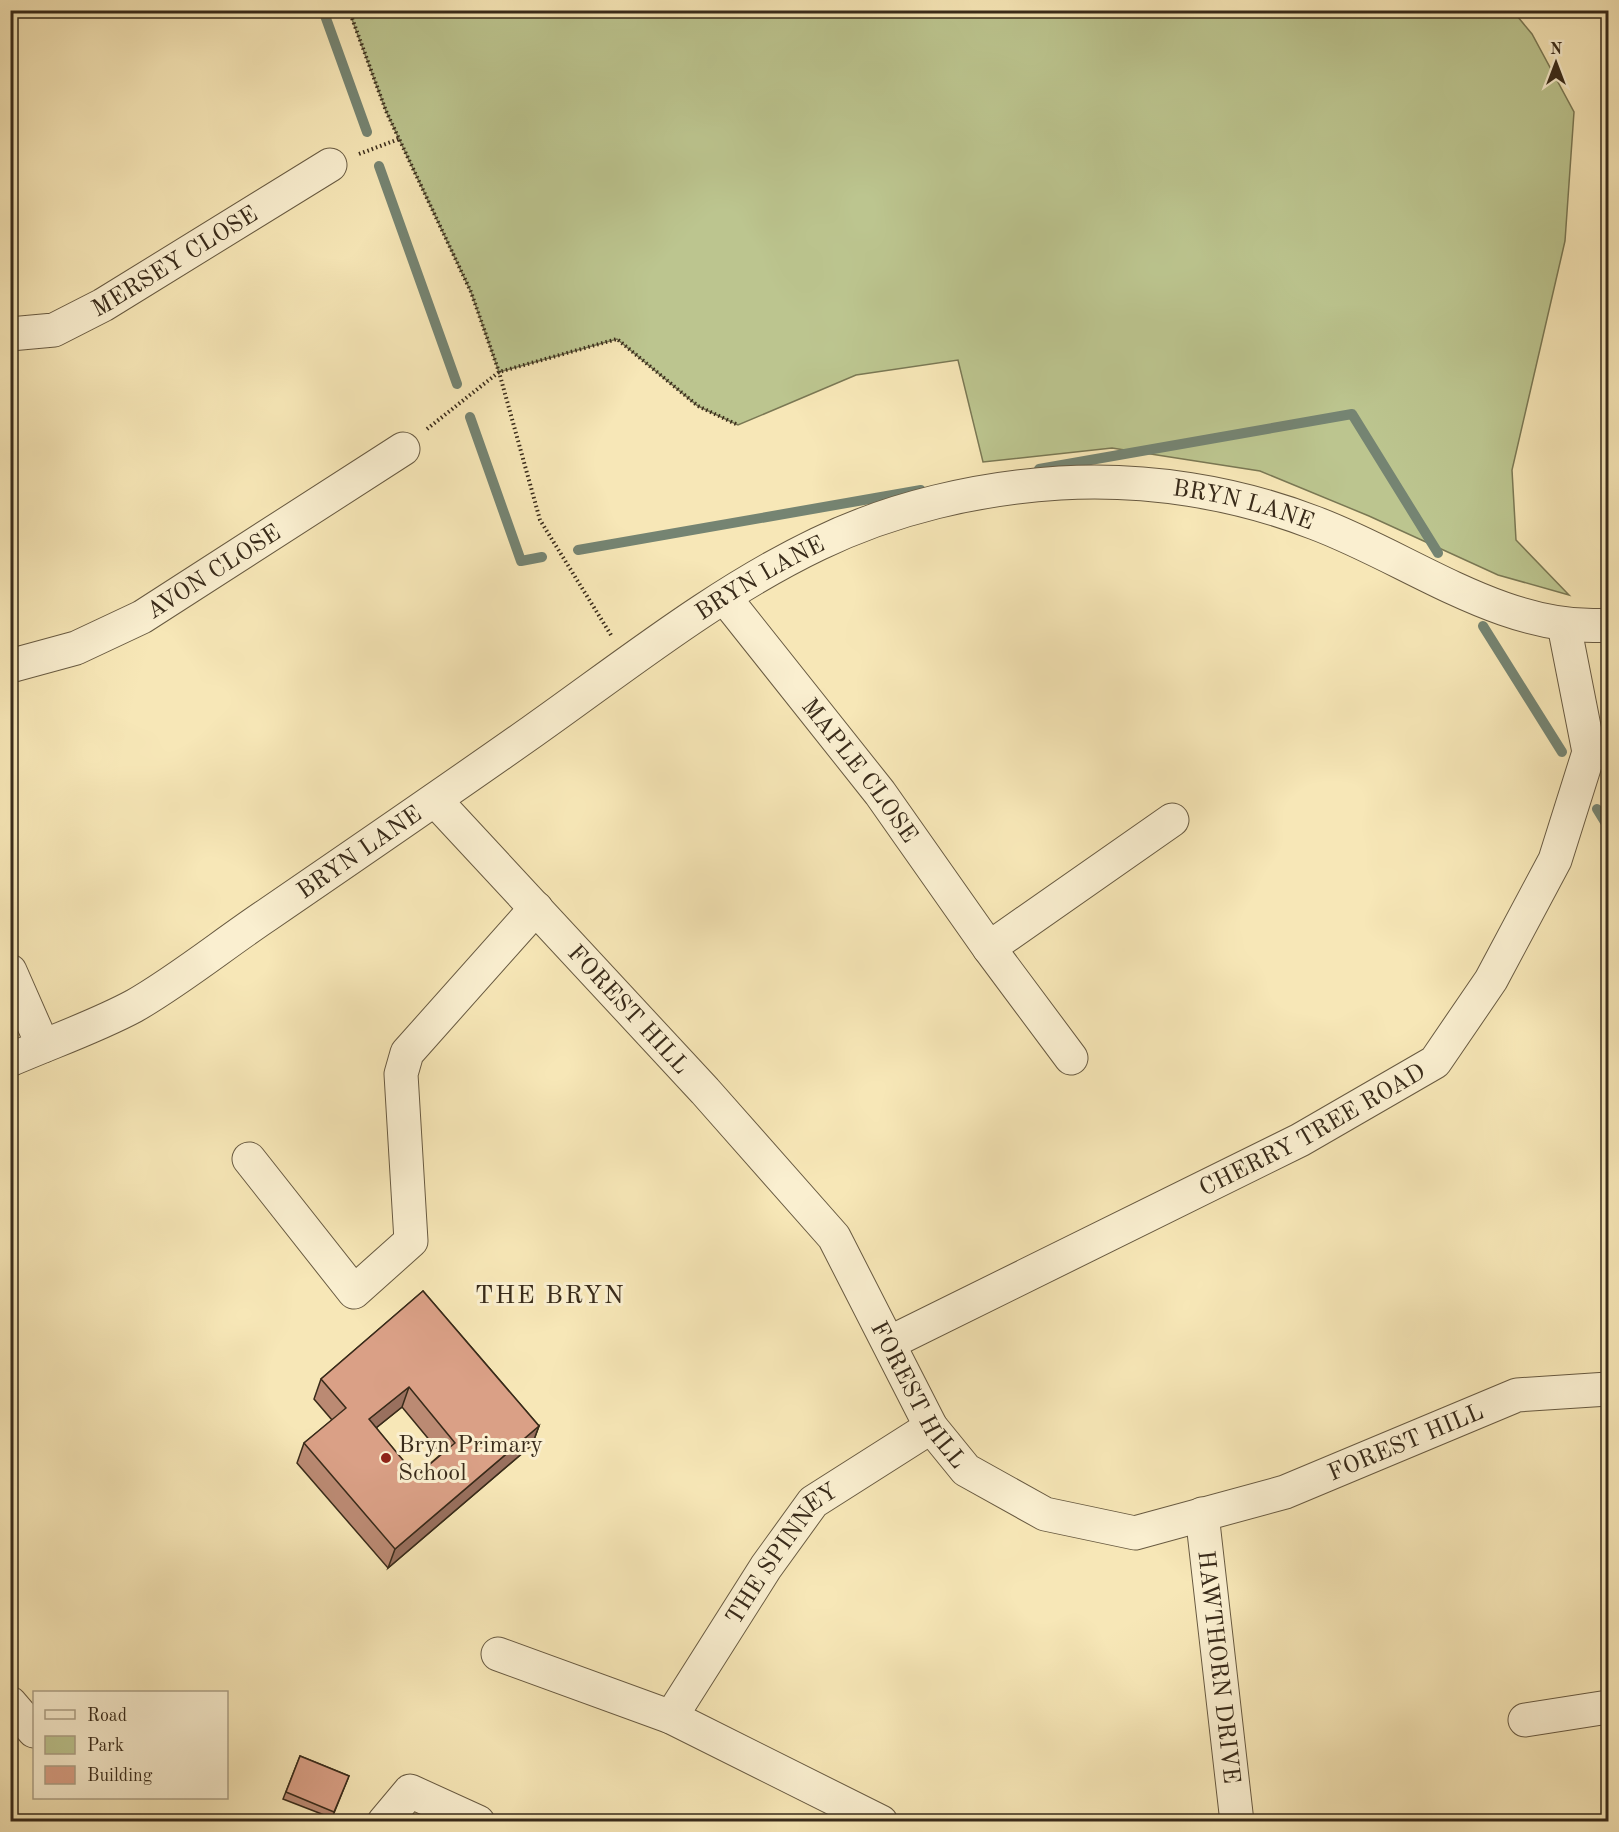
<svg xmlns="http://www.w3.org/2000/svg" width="1619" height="1832" viewBox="0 0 1619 1832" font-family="'Old Standard TT',serif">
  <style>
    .green { fill: #bcc58f; stroke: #7a7854; stroke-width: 1.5 }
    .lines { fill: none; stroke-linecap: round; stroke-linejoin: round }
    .stream { stroke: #758472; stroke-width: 10 }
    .minor-casing { stroke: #685a41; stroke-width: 35 }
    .path { stroke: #392b1a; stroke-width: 4; stroke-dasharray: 1.5 3; stroke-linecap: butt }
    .minor { stroke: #faefd0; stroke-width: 33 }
    .wall { fill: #bb8a73; stroke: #392b1a; stroke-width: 1.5; fill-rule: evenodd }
    .shaded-wall { fill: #99705e; stroke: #392b1a; stroke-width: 1.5 }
    .building { fill: #daa086; stroke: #392b1a; stroke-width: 1.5; fill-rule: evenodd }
    .poi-dot { fill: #8f2418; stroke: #faefd0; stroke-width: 2 }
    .labels { text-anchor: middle; stroke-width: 6; stroke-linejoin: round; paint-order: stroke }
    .street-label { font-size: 24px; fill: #392b1a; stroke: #faefd0 }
    .poi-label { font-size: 24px; fill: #392b1a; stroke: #faefd0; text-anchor: start }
    .neighbourhood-label { font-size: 26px; letter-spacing: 1.5px; fill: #392b1a; stroke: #faefd0 }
  </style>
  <rect width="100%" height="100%" fill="#f7e7b7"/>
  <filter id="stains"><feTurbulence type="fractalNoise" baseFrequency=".00333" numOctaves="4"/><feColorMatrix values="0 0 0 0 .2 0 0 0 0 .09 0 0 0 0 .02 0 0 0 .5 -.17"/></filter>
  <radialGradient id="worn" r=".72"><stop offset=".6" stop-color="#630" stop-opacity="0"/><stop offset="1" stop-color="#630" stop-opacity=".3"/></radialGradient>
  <path class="green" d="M 349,11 L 1513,11 L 1532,34 L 1574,112 L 1565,241 L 1512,470 L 1516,540 L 1569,595 L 1498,575 L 1369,516 L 1260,471 L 1112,448 L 983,462 L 958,360 L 856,375 L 738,425 L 698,406 L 617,339 L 499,372 L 471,292 L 386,111 Z"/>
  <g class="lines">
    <path class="stream" d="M 323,10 L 367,132
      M 379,166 L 457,384
      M 470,417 L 521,561 L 542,557
      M 1039,469 L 1352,414 L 1438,553
      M 578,550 L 921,490
      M 1483,626 L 1562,752
      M 1597,809 L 1608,827"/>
    <defs>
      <g id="minor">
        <path id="s1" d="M 10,334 L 54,330 L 103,305 L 330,165"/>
        <path id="s2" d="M 725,598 L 880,793 L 989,948 L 1071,1058"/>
        <path id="s3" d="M 10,666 L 76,648 L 142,617 L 403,449"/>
        <path id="s4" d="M 435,800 L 705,1091 L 834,1237 L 931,1427 L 966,1470 L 1045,1514 L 1135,1533 L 1285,1492 L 1517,1395 L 1608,1389"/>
        <path d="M 989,948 L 1172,820"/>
        <path d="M 10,971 L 43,1046"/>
        <path id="s5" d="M 10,1060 C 51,1042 95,1027 134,1006 C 178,981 225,943 267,915 C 356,854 445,793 533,731 C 625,666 716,593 818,544 C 892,508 978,488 1060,483 C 1146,478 1235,492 1315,523 C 1409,558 1505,633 1608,625"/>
        <path d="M 249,1159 L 354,1292 L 411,1241 L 401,1074 L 407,1053 L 536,908"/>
        <path id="s6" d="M 889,1343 L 1300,1140 L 1435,1062 L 1491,980 L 1555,860 L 1589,752 L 1564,625"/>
        <path id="s7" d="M 1202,1514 L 1237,1822"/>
        <path d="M 498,1654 L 671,1717 L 881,1822"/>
        <path d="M 10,1703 L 34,1731"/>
        <path id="s8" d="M 671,1717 L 766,1567 L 813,1502 L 931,1427"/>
        <path d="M 1525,1720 L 1608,1707"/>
        <path d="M 384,1822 L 410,1791 L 478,1822"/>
      </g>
    </defs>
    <use href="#minor" class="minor-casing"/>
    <path class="path" d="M 349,10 L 386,111 L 471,292 L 499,372 L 540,520 L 611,635
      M 359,154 L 399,139
      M 427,429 L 499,372 L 617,339 L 698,406 L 738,425"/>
    <use href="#minor" class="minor"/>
  </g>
  <path class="wall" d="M 423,1291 L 539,1426 L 532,1445 L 388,1568 L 297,1463 L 304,1443 L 332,1420 L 314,1399 L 321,1379 ZM 402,1407 L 441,1454 L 416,1476 L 376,1428 Z
    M 300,1756 L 349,1776 L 332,1818 L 283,1799 Z"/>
  <path class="shaded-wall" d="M 409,1387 L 402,1407 L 362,1439 L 369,1419 Z
    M 539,1426 L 532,1445 L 388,1568 L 395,1549 Z"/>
  <path class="building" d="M 423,1291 L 539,1426 L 395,1549 L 304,1443 L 346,1408 L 321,1379 ZM 409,1387 L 455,1443 L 416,1476 L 369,1419 Z
    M 300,1756 L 349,1776 L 334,1812 L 286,1792 Z"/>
  <circle class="poi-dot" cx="386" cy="1458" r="6"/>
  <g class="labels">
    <g class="street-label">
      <text dy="8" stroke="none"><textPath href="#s1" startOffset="183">MERSEY CLOSE</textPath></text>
      <text dy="8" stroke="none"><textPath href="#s5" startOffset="1398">BRYN LANE</textPath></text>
      <text dy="8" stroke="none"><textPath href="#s3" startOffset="226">AVON CLOSE</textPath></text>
      <text dy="8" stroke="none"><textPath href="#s5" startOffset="894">BRYN LANE</textPath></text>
      <text dy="8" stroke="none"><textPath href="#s2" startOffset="219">MAPLE CLOSE</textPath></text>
      <text dy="8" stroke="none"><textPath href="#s5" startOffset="408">BRYN LANE</textPath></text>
      <text dy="8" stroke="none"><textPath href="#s4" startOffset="285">FOREST HILL</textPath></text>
      <text dy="8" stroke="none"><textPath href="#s6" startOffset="474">CHERRY TREE ROAD</textPath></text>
      <text dy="8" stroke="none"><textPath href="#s4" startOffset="771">FOREST HILL</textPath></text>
      <text dy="8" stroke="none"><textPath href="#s4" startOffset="1329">FOREST HILL</textPath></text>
      <text dy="8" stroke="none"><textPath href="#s8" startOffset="198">THE SPINNEY</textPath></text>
      <text dy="8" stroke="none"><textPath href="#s7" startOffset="154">HAWTHORN DRIVE</textPath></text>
    </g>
    <g class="poi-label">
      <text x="398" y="1452">Bryn Primary<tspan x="398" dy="28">School</tspan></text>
    </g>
    <g class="neighbourhood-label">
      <text x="550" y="1303">THE BRYN</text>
    </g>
  </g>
  <rect width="1619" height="1832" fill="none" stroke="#f7e7b7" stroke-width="36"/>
  <rect x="12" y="12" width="1595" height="1808" fill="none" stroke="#392b1a" stroke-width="3"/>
  <rect x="18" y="18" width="1583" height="1796" fill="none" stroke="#392b1a" stroke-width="1.5"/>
  <rect x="33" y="1691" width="195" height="108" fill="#faefd0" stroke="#ada187" stroke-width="1.5"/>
  <rect x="45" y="1710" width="30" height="9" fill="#faefd0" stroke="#ada187" stroke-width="1.5"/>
  <text x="87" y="1721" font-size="18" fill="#392b1a">Road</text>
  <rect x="45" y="1736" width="30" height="18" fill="#bcc58f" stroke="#ada187" stroke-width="1.5"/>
  <text x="87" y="1751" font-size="18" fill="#392b1a">Park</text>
  <rect x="45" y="1766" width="30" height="18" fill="#daa086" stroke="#ada187" stroke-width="1.5"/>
  <text x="87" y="1781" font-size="18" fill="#392b1a">Building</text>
  <g transform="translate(1556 63)" stroke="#faefd0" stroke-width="4.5" paint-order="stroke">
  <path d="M0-4.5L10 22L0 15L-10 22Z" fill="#392b1a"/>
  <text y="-9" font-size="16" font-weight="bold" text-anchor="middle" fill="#392b1a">N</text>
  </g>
  <rect width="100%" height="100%" filter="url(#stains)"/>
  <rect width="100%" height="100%" fill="url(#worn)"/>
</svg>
